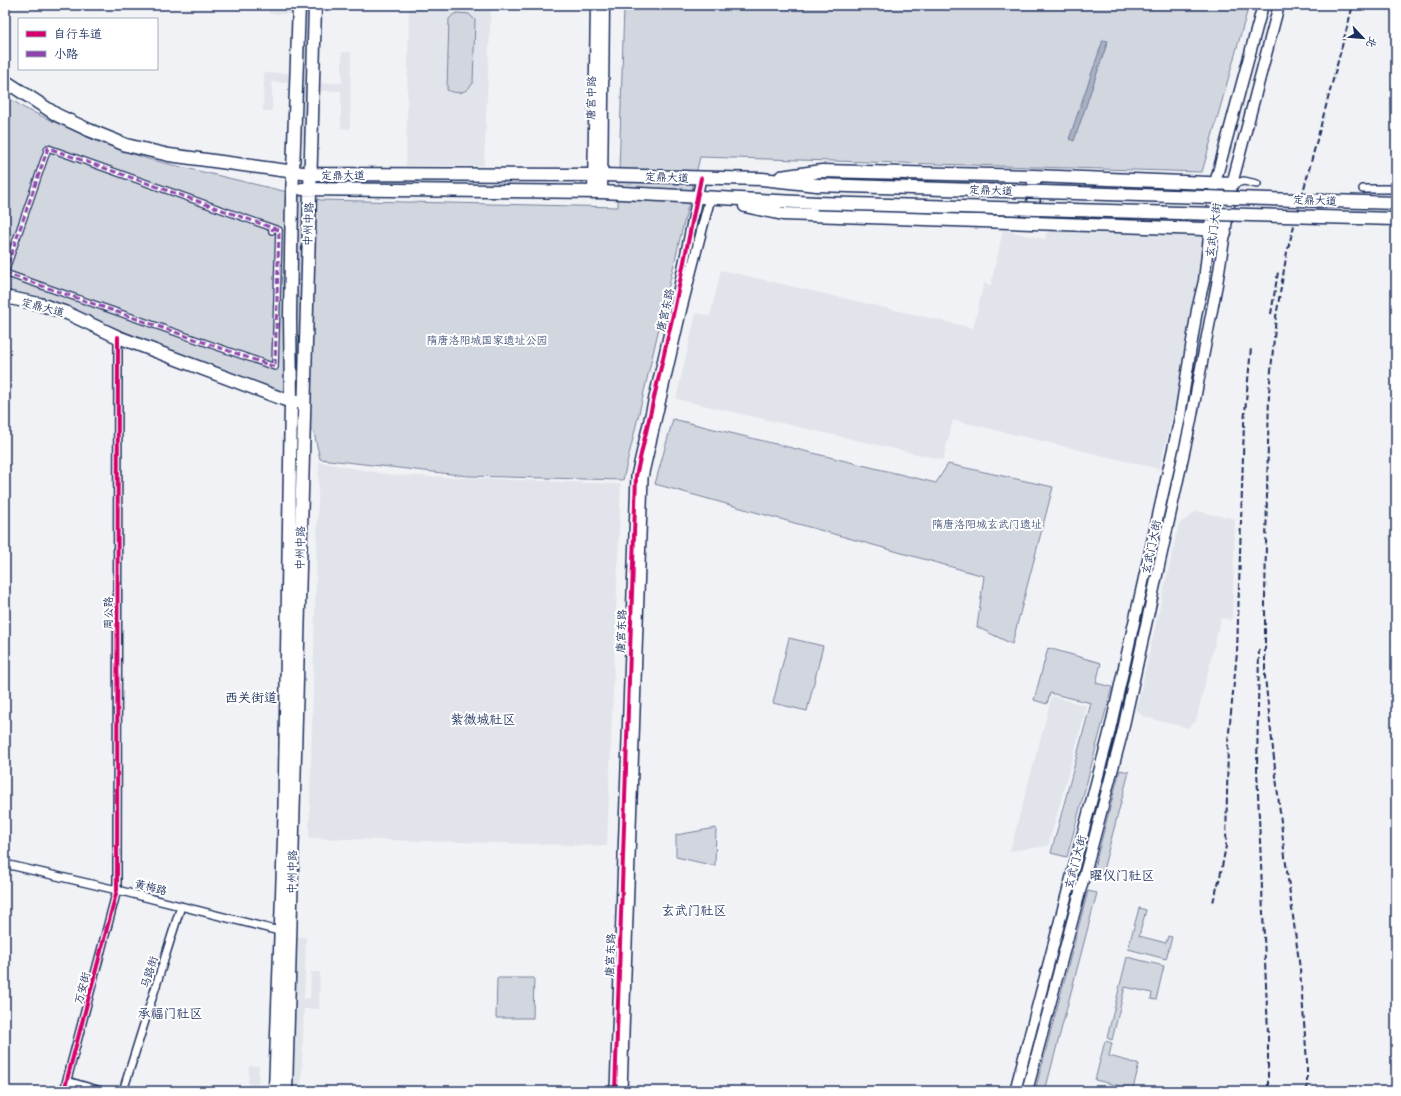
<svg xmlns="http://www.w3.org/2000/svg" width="1401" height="1096" viewBox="0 0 1401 1096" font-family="'Playpen Sans','LXGW WenKai TC',sans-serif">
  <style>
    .built { fill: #e1e4ea }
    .green { fill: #d2d6df; stroke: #76829e }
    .water { fill: #a8b0c2; stroke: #707c9a }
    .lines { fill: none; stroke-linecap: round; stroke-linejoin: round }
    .pedestrian-casing { stroke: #1b2f5e; stroke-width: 8 }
    .minor-casing { stroke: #1b2f5e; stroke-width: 10 }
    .tertiary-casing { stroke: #1b2f5e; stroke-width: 12 }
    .secondary-casing { stroke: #1b2f5e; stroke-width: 13 }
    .primary-casing { stroke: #1b2f5e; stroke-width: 15 }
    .pedestrian { stroke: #fff; stroke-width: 5.5 }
    .minor { stroke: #fff; stroke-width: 7 }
    .tertiary { stroke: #fff; stroke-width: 9 }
    .secondary { stroke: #fff; stroke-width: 10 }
    .primary { stroke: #fff; stroke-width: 12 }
    .rail { stroke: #1b2f5e; stroke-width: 2; stroke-dasharray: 6 3; stroke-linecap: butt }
    .primary-bridge-casing { stroke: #1b2f5e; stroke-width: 15; stroke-linecap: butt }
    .primary-bridge { stroke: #fff; stroke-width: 12 }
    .quiet { stroke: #8e44ad; stroke-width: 3; stroke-dasharray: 6 3; stroke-linecap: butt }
    .cycleway-casing { stroke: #fff; stroke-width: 6 }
    .cycleway { stroke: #d6006c; stroke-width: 4 }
    .labels { text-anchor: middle; stroke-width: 4; stroke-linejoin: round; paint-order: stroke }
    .street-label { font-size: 11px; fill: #1b2f5e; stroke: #fff }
    .park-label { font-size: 11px; fill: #49597e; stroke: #fff }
    .quarter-label { font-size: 13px; fill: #1b2f5e; stroke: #fff }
  </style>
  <rect width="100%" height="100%" fill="#f1f2f5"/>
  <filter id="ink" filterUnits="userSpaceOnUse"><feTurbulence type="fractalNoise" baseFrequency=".025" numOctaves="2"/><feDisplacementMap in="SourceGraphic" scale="8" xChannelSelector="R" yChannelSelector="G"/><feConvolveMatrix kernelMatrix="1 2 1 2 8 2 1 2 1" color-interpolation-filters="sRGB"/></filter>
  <g filter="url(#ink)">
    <path class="built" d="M 269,5 L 276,5 L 276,6 L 312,5 L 311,83 L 342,83 L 342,52 L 351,52 L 350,129 L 341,128 L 341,91 L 310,91 L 309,142 L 289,141 L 291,83 L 272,82 L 272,111 L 263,111 L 264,73 L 291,73 L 293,14 L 269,14 Z
      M 409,5 L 491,5 L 484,166 L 406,166 Z
      M 1003,230 L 1045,239 L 1047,230 L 1205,235 L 1179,390 L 1159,469 L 953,420 L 943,460 L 676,399 L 696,313 L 710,316 L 721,270 L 973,328 L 984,283 L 991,285 Z
      M 319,462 L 391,475 L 621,484 L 607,846 L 309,838 Z
      M 1197,511 L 1235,519 L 1232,620 L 1221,618 L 1196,721 L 1188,728 L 1144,717 L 1136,710 L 1179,524 Z
      M 1052,696 L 1087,706 L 1048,846 L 1010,851 Z
      M 279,936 L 306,937 L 304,999 L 310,998 L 311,972 L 320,972 L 319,1009 L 304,1009 L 301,1091 L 248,1091 L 249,1066 L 259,1066 L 258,1084 L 273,1085 Z"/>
    <path class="green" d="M 624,5 L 1249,5 L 1202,172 L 700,157 C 673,264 649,373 623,480 L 468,476 L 320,459 L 314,433 L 267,389 L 53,303 L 5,291 L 5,95 L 24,108 L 96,141 L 148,159 L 321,200 L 618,207 Z
      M 457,13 L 469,14 L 475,20 L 473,83 C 466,93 459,95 447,90 L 449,19 L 453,15 Z
      M 673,419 L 936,483 L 948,464 L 1053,487 L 1012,644 L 977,627 L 984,576 L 655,484 Z
      M 789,638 L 823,646 L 807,711 L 773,703 Z
      M 1048,648 L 1101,663 L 1096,683 L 1112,687 L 1067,857 L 1051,853 L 1091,703 L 1050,693 L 1047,704 L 1034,700 Z
      M 1120,770 L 1129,772 L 1102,874 L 1093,872 Z
      M 716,828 L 715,866 L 676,857 L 676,835 Z
      M 1088,891 L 1097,893 L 1045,1091 L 1035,1091 Z
      M 1139,908 L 1146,910 L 1139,936 L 1166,943 L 1168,936 L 1172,937 L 1166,959 L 1128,949 Z
      M 1127,957 L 1164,966 L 1156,1000 L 1151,999 L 1152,993 L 1125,987 L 1112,1040 L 1107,1038 Z
      M 497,978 L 534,978 L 533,1018 L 496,1018 Z
      M 1105,1041 L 1112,1043 L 1109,1056 L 1139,1064 L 1133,1089 L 1095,1080 Z"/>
    <path class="water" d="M 1103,40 L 1108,41 L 1074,141 L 1069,139 Z"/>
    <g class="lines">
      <defs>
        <path id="pedestrian" d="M 5,272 L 48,148 L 273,228 L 272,231
          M 5,273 L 275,367 L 279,230 L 273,228"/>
        <path id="minor" d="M 1232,184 L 1244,181 L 1257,184
          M 1363,189 L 1396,189
          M 5,864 L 117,890 L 283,932
          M 67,1081 L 101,1091
          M 64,1091 L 117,890 L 118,337
          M 123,1091 L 181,906"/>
        <path id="tertiary" d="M 615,1091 L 636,476 L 675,306 L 701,178
          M 622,1091 L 643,477 L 682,308 L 710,198"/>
        <path id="secondary" d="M 593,191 L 596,5
          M 602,192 L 604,5
          M 1015,1091 L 1109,734 L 1179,422 L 1197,310 L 1204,281 L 1215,183 L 1263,5
          M 1027,1091 L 1122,734 L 1190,425 L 1217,284 L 1225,233 L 1232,184 L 1279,5"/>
        <path id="primary" d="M 5,81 L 57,115 L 89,130 L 126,145 L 169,155 L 310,174 L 602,175 L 762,179 L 817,185
          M 781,177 L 822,171 L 1034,176 L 1232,184
          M 302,189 L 602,192 L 817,203
          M 745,206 L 783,214 L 1203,229 L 1225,233
          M 1033,219 L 1034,181
          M 5,297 L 39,304 L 67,313 L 118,337 L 291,402 L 298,402
          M 275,1091 L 284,839 L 291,402 L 290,315 L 292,199 L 299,5
          M 286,1091 L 315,5"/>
      </defs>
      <use href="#pedestrian" class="pedestrian-casing"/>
      <use href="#minor" class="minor-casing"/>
      <use href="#tertiary" class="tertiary-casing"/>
      <use href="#secondary" class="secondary-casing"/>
      <use href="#primary" class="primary-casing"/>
      <use href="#pedestrian" class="pedestrian"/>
      <use href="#minor" class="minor"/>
      <use href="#tertiary" class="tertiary"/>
      <use href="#secondary" class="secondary"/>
      <use href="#primary" class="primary"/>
      <path class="rail" d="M 1271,314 L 1278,272
        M 1259,649 L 1257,769 L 1268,1033 L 1268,1091
        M 1213,902 L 1220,877 L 1226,846 L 1228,742 L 1237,653 L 1244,423 L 1251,348
        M 1307,1091 L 1307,1062 L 1300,969 L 1284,849 L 1265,677 L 1265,597 L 1269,392 L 1276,317 L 1287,252 L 1353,5"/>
      <defs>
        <path id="primary-bridge" d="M 817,185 L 1396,203
          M 817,203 L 1396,219"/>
      </defs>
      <use href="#primary-bridge" class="primary-bridge-casing"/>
      <use href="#primary-bridge" class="primary-bridge"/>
      <path class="quiet" d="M 5,272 L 48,148 L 273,228 L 272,231
        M 5,273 L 275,367 L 279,230 L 273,228"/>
      <defs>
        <path id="cycleway" d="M 64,1091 L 117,890 L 118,337
          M 615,1091 L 636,476 L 675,306 L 701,178"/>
      </defs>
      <use href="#cycleway" class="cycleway-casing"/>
      <use href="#cycleway" class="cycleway"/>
    </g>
  </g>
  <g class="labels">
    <g class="street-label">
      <text transform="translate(591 98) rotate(-89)" y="4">唐宫中路</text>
      <text x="343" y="179">定鼎大道</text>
      <text transform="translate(667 177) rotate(2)" y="4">定鼎大道</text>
      <text transform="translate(991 190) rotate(2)" y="4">定鼎大道</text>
      <text transform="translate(1315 200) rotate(2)" y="4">定鼎大道</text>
      <text transform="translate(308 224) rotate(-88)" y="4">中州中路</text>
      <text transform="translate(1213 230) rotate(-82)" y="4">玄武门大街</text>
      <text transform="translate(43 307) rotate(15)" y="4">定鼎大道</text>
      <text transform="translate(665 310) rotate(-77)" y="4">唐宫东路</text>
      <text transform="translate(1151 547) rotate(-78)" y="4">玄武门大街</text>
      <text transform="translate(300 548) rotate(-89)" y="4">中州中路</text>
      <text transform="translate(108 613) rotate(-90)" y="4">周公路</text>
      <text transform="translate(621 631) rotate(-88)" y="4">唐宫东路</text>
      <text transform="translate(1075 862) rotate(-75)" y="4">玄武门大街</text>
      <text transform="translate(292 872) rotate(-89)" y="4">中州中路</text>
      <text transform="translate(151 887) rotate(14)" y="4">黄梅路</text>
      <text transform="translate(610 955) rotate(-88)" y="4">唐宫东路</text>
      <text transform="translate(149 972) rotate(-73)" y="4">马路街</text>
      <text transform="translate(82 988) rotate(-75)" y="4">万安街</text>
    </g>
    <g class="park-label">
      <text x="487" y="344">隋唐洛阳城国家遗址公园</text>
      <text x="987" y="528">隋唐洛阳城玄武门遗址</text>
    </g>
    <g class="quarter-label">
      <text x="251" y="702">西关街道</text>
      <text x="483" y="724">紫微城社区</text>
      <text x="1122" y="880">曜仪门社区</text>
      <text x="694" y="915">玄武门社区</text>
      <text x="170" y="1018">承福门社区</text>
    </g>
  </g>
  <rect width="1401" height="1096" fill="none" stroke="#fff" stroke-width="20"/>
  <rect x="10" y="10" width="1381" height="1076" fill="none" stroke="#1b2f5e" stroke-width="1.5" filter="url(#ink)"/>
  <rect x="18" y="18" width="140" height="52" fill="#ffffff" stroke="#a4acbf"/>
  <rect x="26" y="31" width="20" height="6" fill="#d6006c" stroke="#a4acbf"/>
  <text x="54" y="38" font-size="12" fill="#1b2f5e">自行车道</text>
  <rect x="26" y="51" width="20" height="6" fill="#8e44ad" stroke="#a4acbf"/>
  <text x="54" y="58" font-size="12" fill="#1b2f5e">小路</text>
  <g transform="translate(1363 38) rotate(116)" stroke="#ffffff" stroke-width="3" paint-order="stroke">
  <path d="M0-3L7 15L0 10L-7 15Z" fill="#1b2f5e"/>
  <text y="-6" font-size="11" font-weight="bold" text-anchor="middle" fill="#1b2f5e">北</text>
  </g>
</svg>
